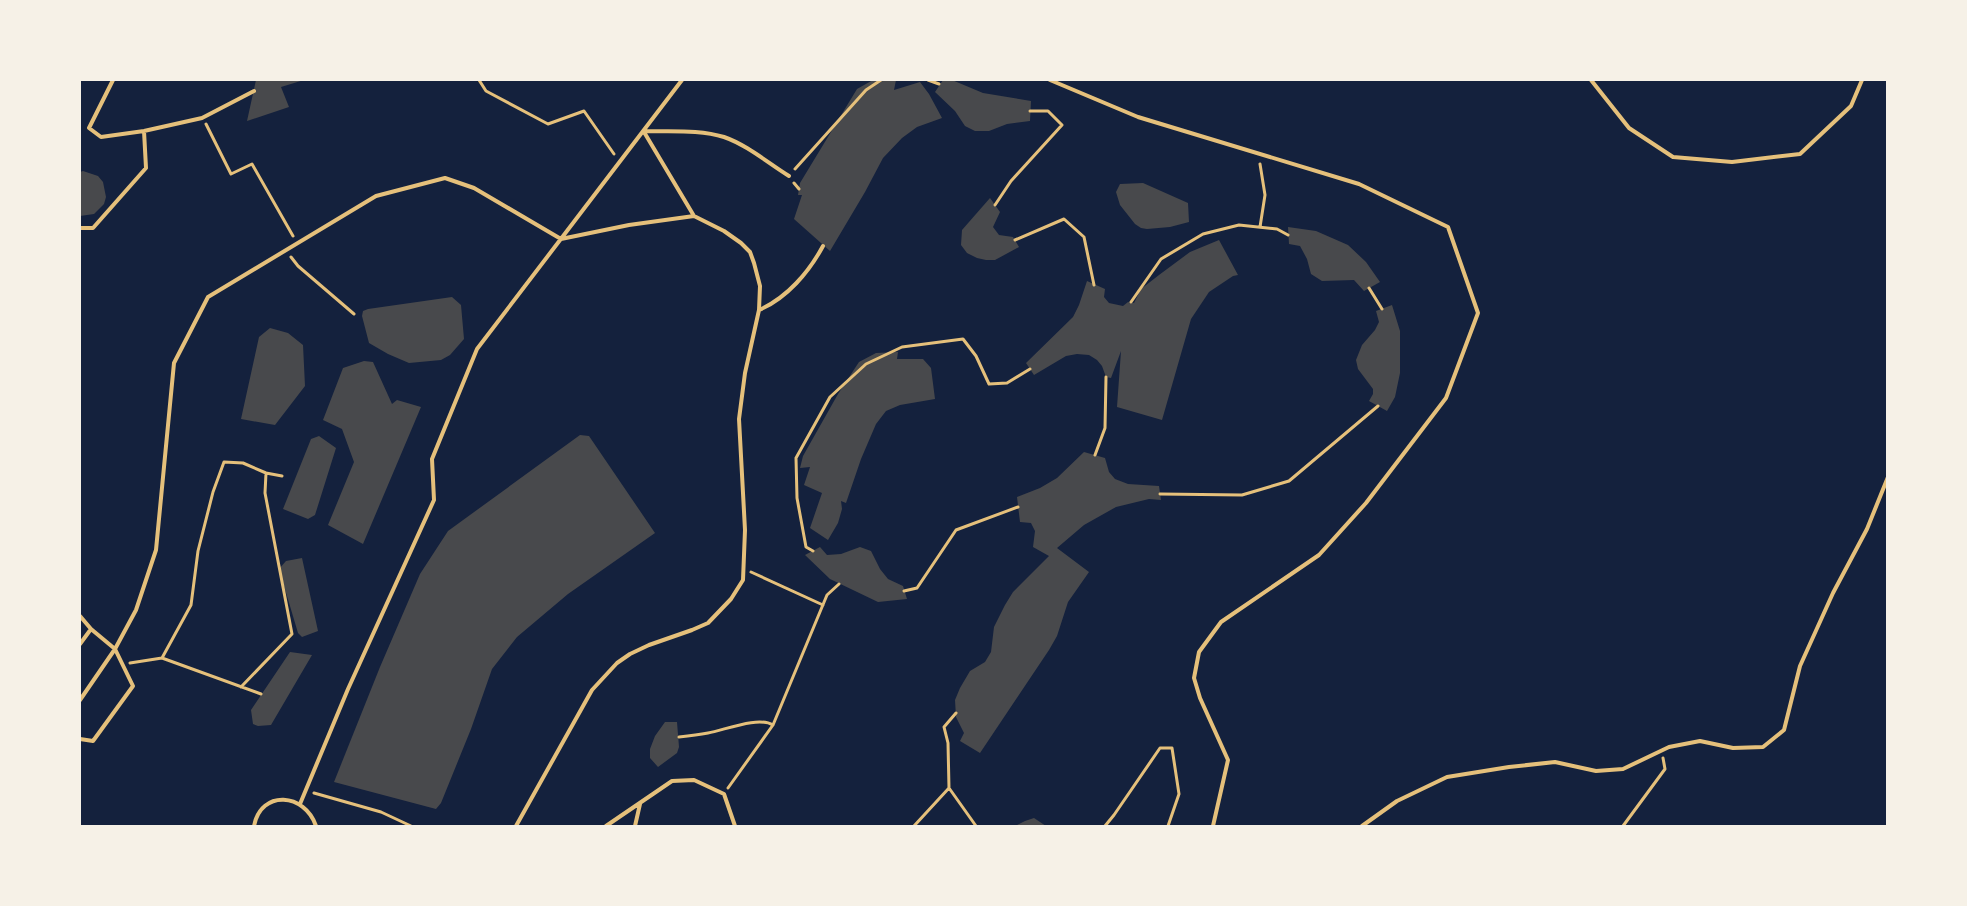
<svg xmlns="http://www.w3.org/2000/svg" width="1967" height="906" viewBox="0 0 1967 906" font-family="'PT Sans',sans-serif">
  <style>
    .building { fill: #48494c }
    .lines { fill: none; stroke-linecap: round; stroke-linejoin: round }
    .path { stroke: #e5c07b; stroke-width: 3 }
    .service { stroke: #e5c07b; stroke-width: 4 }
  </style>
  <rect width="100%" height="100%" fill="#14213d"/>
  <path class="building" d="M 256,80 L 304,80 L 281,87 L 289,107 L 247,121 Z
    M 873,80 L 896,80 L 894,90 L 920,82 L 929,94 L 942,118 L 917,127 L 902,138 L 883,158 L 865,192 L 830,251 L 794,219 L 802,195 L 798,195 L 800,183 L 857,89 Z
    M 943,80 L 952,80 L 983,93 L 1031,101 L 1030,121 L 1007,124 L 989,131 L 975,131 L 965,126 L 955,111 L 935,92 Z
    M 83,171 L 98,176 L 103,182 L 106,197 L 104,204 L 94,214 L 80,216 L 80,172 Z
    M 1143,183 L 1188,203 L 1189,222 L 1170,227 L 1147,229 L 1141,228 L 1135,224 L 1120,205 L 1116,192 L 1120,184 Z
    M 990,198 L 1000,212 L 993,227 L 999,235 L 1013,237 L 1019,247 L 995,260 L 986,260 L 977,258 L 967,253 L 961,245 L 962,230 Z
    M 1288,227 L 1316,231 L 1348,245 L 1366,262 L 1380,282 L 1364,291 L 1354,280 L 1322,281 L 1311,274 L 1307,259 L 1300,246 L 1289,244 Z
    M 1219,240 L 1238,275 L 1233,276 L 1209,292 L 1191,319 L 1162,420 L 1117,407 L 1121,351 L 1111,378 L 1106,377 L 1102,366 L 1097,360 L 1089,355 L 1077,354 L 1066,356 L 1034,375 L 1026,363 L 1073,317 L 1079,305 L 1087,281 L 1105,289 L 1104,297 L 1109,303 L 1123,306 L 1128,302 L 1134,303 L 1141,289 L 1159,275 L 1190,252 Z
    M 452,297 L 461,305 L 464,339 L 450,355 L 441,360 L 409,363 L 388,354 L 369,343 L 362,316 L 363,311 L 368,309 Z
    M 1392,305 L 1400,331 L 1400,373 L 1395,397 L 1387,411 L 1369,401 L 1373,394 L 1373,389 L 1358,369 L 1356,360 L 1362,345 L 1375,330 L 1379,322 L 1376,311 Z
    M 270,328 L 288,333 L 303,345 L 305,386 L 275,425 L 241,419 L 259,337 Z
    M 898,352 L 897,359 L 923,359 L 931,368 L 935,399 L 900,405 L 886,411 L 876,424 L 861,459 L 846,503 L 841,501 L 842,509 L 838,523 L 828,540 L 810,528 L 822,493 L 804,485 L 810,467 L 800,468 L 803,456 L 838,394 L 859,362 L 876,353 Z
    M 364,361 L 373,362 L 392,404 L 397,400 L 421,407 L 363,544 L 328,525 L 354,462 L 342,429 L 323,420 L 343,368 Z
    M 580,435 L 589,436 L 655,533 L 568,594 L 517,637 L 492,669 L 471,729 L 441,803 L 436,809 L 334,782 L 380,667 L 420,574 L 448,531 Z
    M 319,436 L 336,448 L 315,515 L 308,519 L 283,509 L 311,439 Z
    M 1084,452 L 1105,458 L 1109,472 L 1115,479 L 1128,484 L 1159,486 L 1161,500 L 1149,499 L 1116,507 L 1084,525 L 1057,548 L 1089,572 L 1068,602 L 1057,636 L 1049,650 L 980,753 L 960,741 L 964,733 L 956,717 L 955,700 L 960,688 L 970,671 L 985,662 L 991,652 L 994,627 L 1005,605 L 1013,592 L 1049,556 L 1033,547 L 1035,531 L 1031,523 L 1020,522 L 1017,497 L 1040,488 L 1057,478 Z
    M 820,547 L 827,555 L 841,554 L 860,547 L 871,551 L 880,569 L 888,579 L 903,586 L 907,599 L 878,602 L 830,579 L 805,555 Z
    M 302,558 L 318,631 L 302,637 L 298,633 L 279,569 L 286,561 Z
    M 290,652 L 312,655 L 271,725 L 258,726 L 253,724 L 251,710 Z
    M 665,722 L 677,722 L 679,747 L 677,753 L 658,767 L 650,758 L 650,749 L 655,736 Z
    M 1034,818 L 1046,826 L 1015,826 L 1025,821 Z"/>
  <g class="lines">
    <path class="path" d="M 479,80 L 486,91 L 548,124 L 584,111 L 614,154
      M 928,80 L 939,84
      M 206,124 L 231,174 L 252,164 L 293,236
      M 1260,164 L 1265,195 L 1260,227
      M 795,169 L 866,90 L 881,80
      M 794,183 L 799,189
      M 995,205 L 1011,181 L 1062,125 L 1048,111 L 1030,111
      M 1015,240 L 1064,219 L 1084,237 L 1094,285
      M 291,257 L 298,266 L 354,314
      M 1369,288 L 1382,309
      M 1131,302 L 1161,259 L 1203,234 L 1239,225 L 1277,229 L 1288,235
      M 1095,455 L 1105,428 L 1106,377
      M 1160,494 L 1242,495 L 1289,481 L 1378,406
      M 813,551 L 806,547 L 797,498 L 796,458 L 830,397 L 866,364 L 902,347 L 963,339 L 976,356 L 989,384 L 1007,383 L 1030,369
      M 751,572 L 823,605
      M 904,591 L 917,588 L 956,530 L 1018,507
      M 162,658 L 191,605 L 198,551 L 213,492 L 224,462 L 243,463 L 266,473 L 282,476
      M 130,663 L 162,658 L 261,694
      M 241,687 L 292,634 L 265,493 L 266,473
      M 956,713 L 944,727 L 948,743 L 949,788 L 976,826
      M 679,737 C 689,736 698,735 708,733 C 725,730 758,716 773,725
      M 728,788 L 773,725 L 827,595 L 839,584
      M 314,793 L 381,812 L 411,826
      M 914,826 L 949,788
      M 1105,826 L 1114,815 L 1160,748 L 1172,748 L 1179,794 L 1168,826
      M 1623,826 L 1665,769 L 1663,758"/>
    <path class="service" d="M 113,80 L 89,128 L 101,137 L 144,131 L 202,118 L 254,91
      M 1050,80 L 1138,117 L 1359,184 L 1448,227 L 1478,313 L 1446,398 L 1366,503 L 1319,555 L 1221,622 L 1199,652 L 1194,678 L 1200,698 L 1228,760 L 1213,826
      M 1591,80 L 1629,128 L 1673,157 L 1732,162 L 1800,154 L 1851,106 L 1862,80
      M 644,131 C 670,132 699,129 724,137 C 747,145 768,163 789,176
      M 644,132 L 694,216
      M 80,228 L 93,228 L 146,168 L 144,131
      M 759,310 C 787,298 809,272 823,246
      M 80,616 L 91,629 L 115,649 L 133,686 L 93,741 L 80,739
      M 80,644 L 91,629
      M 80,700 L 115,649 L 136,610 L 156,550 L 174,363 L 208,297 L 376,196 L 445,178 L 474,188 L 561,239 L 629,225 L 694,216 L 724,231 L 741,243 L 750,252 L 754,263 L 760,286 L 759,310 L 745,373 L 739,419 L 745,530 L 743,580 L 731,599 L 708,623 L 692,630 L 649,645 L 630,654 L 617,663 L 592,690 L 516,826
      M 300,804 L 348,689 L 434,500 L 432,459 L 477,349 L 682,80
      M 254,826 C 261,789 305,793 316,826
      M 606,826 L 672,781 L 694,780 L 724,794 L 735,826
      M 635,826 L 640,804
      M 1362,826 L 1397,801 L 1447,777 L 1509,767 L 1555,762 L 1596,771 L 1623,769 L 1669,747 L 1700,741 L 1733,748 L 1763,747 L 1784,730 L 1800,666 L 1833,593 L 1867,529 L 1888,477"/>
  </g>
  <rect width="1967" height="906" fill="none" stroke="#f6f1e7" stroke-width="162"/>
</svg>
